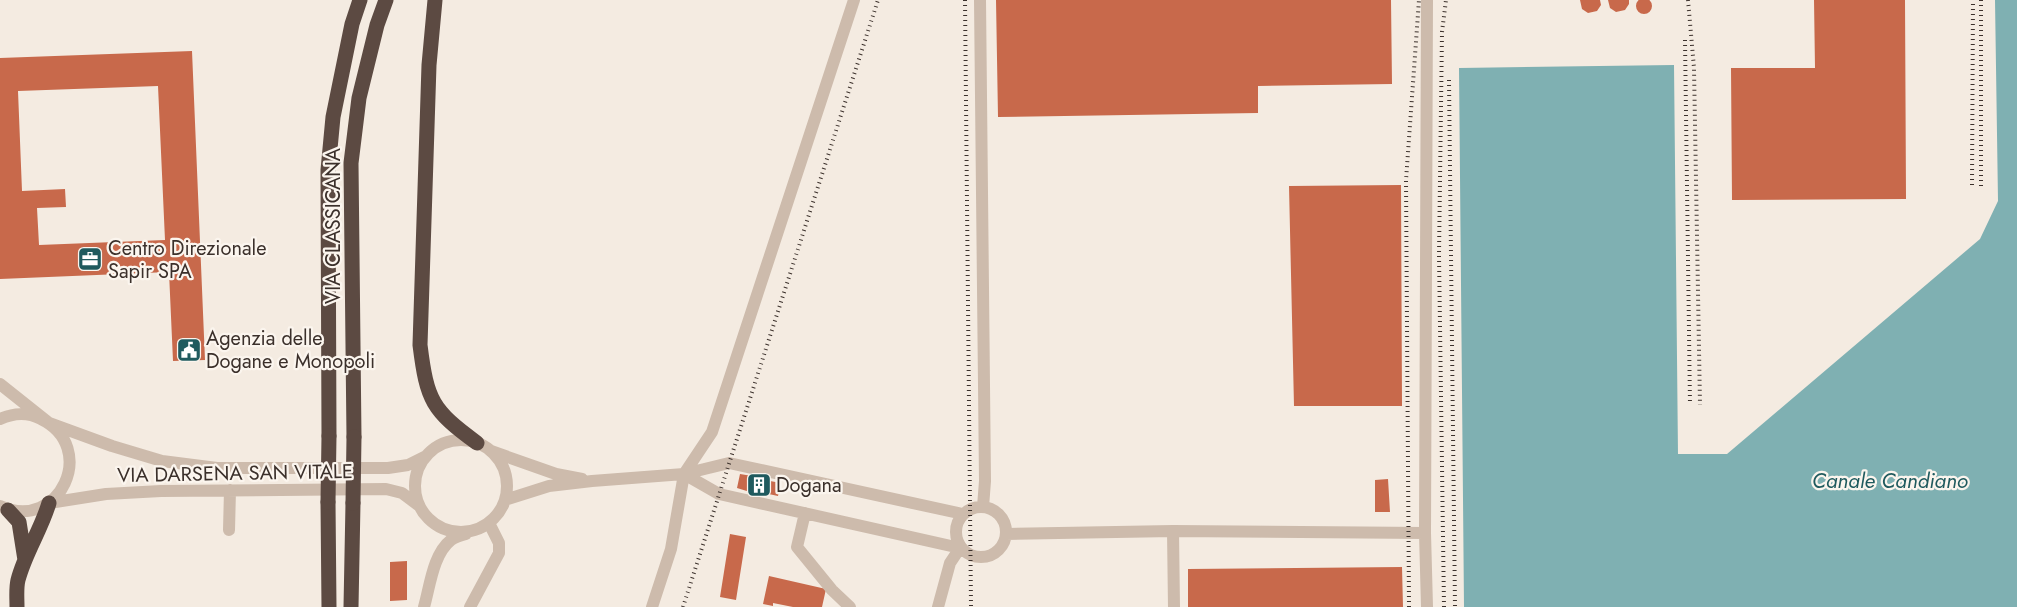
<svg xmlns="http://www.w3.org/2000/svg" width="2017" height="607" viewBox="0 0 2017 607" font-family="Jost,sans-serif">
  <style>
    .water { fill: #7fb0b2 }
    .building { fill: #c8694b; fill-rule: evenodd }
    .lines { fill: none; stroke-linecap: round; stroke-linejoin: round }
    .minor { stroke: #cdbbac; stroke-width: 12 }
    .highway { stroke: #5c4a42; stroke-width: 15 }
    .rail { stroke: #3b302b; stroke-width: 4; stroke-dasharray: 1 4; stroke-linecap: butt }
    .highway-bridge { stroke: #5c4a42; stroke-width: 15 }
    .labels { text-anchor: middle; stroke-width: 4.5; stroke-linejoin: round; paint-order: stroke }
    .street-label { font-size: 20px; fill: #3b302b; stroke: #fbf5ee }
    .poi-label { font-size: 20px; fill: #3b302b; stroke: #fbf5ee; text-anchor: start }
    .water-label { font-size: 21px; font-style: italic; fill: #1f5a5e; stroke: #fbf5ee }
  </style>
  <rect width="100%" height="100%" fill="#f4ebe1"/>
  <path class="water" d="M 1995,0 L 2017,0 L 2017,607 L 1464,607 L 1459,68 L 1674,65 L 1678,454 L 1727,454 L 1980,239 L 1998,201 Z"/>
  <path class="building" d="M1636 6a8 8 0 1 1 16 0a8 8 0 1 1-16 0Z
    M 996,0 L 1391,0 L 1392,84 L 1258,86 L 1258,113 L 998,117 Z
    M 1580,0 L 1600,0 L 1601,5 L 1597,11 L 1588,13 L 1582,9 Z
    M 1608,0 L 1629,0 L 1629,4 L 1625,10 L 1616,12 L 1610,8 Z
    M 1814,0 L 1905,0 L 1906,199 L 1732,200 L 1731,68 L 1815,68 Z
    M 192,51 L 205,360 L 173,361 L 169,272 L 0,279 L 0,58 ZM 158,86 L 165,240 L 39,245 L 37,208 L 66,207 L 65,189 L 22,191 L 18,91 Z
    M 1401,185 L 1402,406 L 1294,406 L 1289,186 Z
    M 740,474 L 770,479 L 770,481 L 781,483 L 778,496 L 764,493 L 763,496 L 737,488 Z
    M 1388,479 L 1390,512 L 1375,512 L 1375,480 Z
    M 730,534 L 746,537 L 736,600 L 720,597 Z
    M 407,561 L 407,600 L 390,601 L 390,562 Z
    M 1402,567 L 1403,607 L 1188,607 L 1188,569 Z
    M 769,576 L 826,589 L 822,607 L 793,607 L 773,603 L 773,606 L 763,604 Z"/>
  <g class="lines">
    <path class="minor" d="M 980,0 L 985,481 L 983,507
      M 0,384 L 49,423 L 112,446 L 162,461 L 217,468 L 388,468 L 408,465 L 426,456
      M 0,419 C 13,413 28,412 41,419 C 99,447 60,533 0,506
      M415 486a46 46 0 1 1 92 0a46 46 0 1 1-92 0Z
      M 491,451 L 556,474 L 582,479
      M 684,474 L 719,494 L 960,548 L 950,563 L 938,607
      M 505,500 L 549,486 L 592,481 L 684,474 L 729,463 L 963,514
      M 49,503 L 106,494 L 161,491 L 386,489 L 402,493 L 418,505
      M956 532a25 25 0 1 1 50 0a25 25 0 1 1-50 0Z
      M 805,513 L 797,547 L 832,590 L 850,607
      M 229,530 L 230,490
      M 1173,531 L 1174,607
      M 1006,534 L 1173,531 L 1425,533
      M 424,607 C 430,586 433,554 451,540 C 455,537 462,535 466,534
      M 470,607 L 499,553 L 499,543 L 489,523
      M 652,607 L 671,549 L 684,474 L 712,432 L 854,0
      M 1427,607 L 1425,533 L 1427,0"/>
    <path class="highway" d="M 435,0 L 429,65 L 420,345 C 427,401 432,410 477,443
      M 329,436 L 328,170 L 333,117 L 352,24 L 360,0
      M 354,437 L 351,163 L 359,98 L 377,25 L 386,0
      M 328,502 L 329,607
      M 8,510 L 19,522 L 25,560
      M 17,607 C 17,598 16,588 18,580 C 25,553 41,530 49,503
      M 351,607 L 353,503"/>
    <path class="rail" d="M 965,0 L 971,607
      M 1688,0 L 1694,68 L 1700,405
      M 1685,40 L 1690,405
      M 1449,80 L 1455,607
      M 1972,185 L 1973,0
      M 1981,186 L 1981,0
      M 683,607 L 878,0
      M 1409,607 L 1406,180 L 1419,0
      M 1444,607 L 1439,255 L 1442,32 L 1446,0"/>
    <path class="highway-bridge" d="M 328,502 L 329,436
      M 353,503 L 354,437"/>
  </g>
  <defs>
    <symbol id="office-square" viewBox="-11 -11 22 22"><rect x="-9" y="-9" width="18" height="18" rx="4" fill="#1f5a5e" stroke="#fbf5ee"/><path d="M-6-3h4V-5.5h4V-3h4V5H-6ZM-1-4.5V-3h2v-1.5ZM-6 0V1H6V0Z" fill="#fff"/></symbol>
    <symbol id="civic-square" viewBox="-11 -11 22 22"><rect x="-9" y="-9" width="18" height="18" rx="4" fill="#1f5a5e" stroke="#fbf5ee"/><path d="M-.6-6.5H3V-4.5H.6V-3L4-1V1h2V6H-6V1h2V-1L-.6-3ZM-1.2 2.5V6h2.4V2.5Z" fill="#fff"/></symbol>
    <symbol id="building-square" viewBox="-11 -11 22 22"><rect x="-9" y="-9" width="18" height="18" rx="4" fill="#1f5a5e" stroke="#fbf5ee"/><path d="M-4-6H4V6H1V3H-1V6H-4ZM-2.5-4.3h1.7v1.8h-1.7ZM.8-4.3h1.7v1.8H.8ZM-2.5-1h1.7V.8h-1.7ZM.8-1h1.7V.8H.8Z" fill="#fff"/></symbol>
  </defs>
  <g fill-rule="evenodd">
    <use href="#office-square" x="76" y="245" width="28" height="28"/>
    <use href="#civic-square" x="175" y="336" width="28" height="28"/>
    <use href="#building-square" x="745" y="471" width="28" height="28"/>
  </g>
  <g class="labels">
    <g class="street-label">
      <text transform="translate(333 226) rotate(-90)" y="7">VIA CLASSICANA</text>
      <text transform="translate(235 473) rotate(-1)" y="7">VIA DARSENA SAN VITALE</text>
    </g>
    <g class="poi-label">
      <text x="108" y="255">Centro Direzionale<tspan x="108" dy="23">Sapir SPA</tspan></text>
      <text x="206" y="345">Agenzia delle<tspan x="206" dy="23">Dogane e Monopoli</tspan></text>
      <text x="776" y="492">Dogana</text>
    </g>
    <g class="water-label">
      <text x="1890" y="488">Canale Candiano</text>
    </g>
  </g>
</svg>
